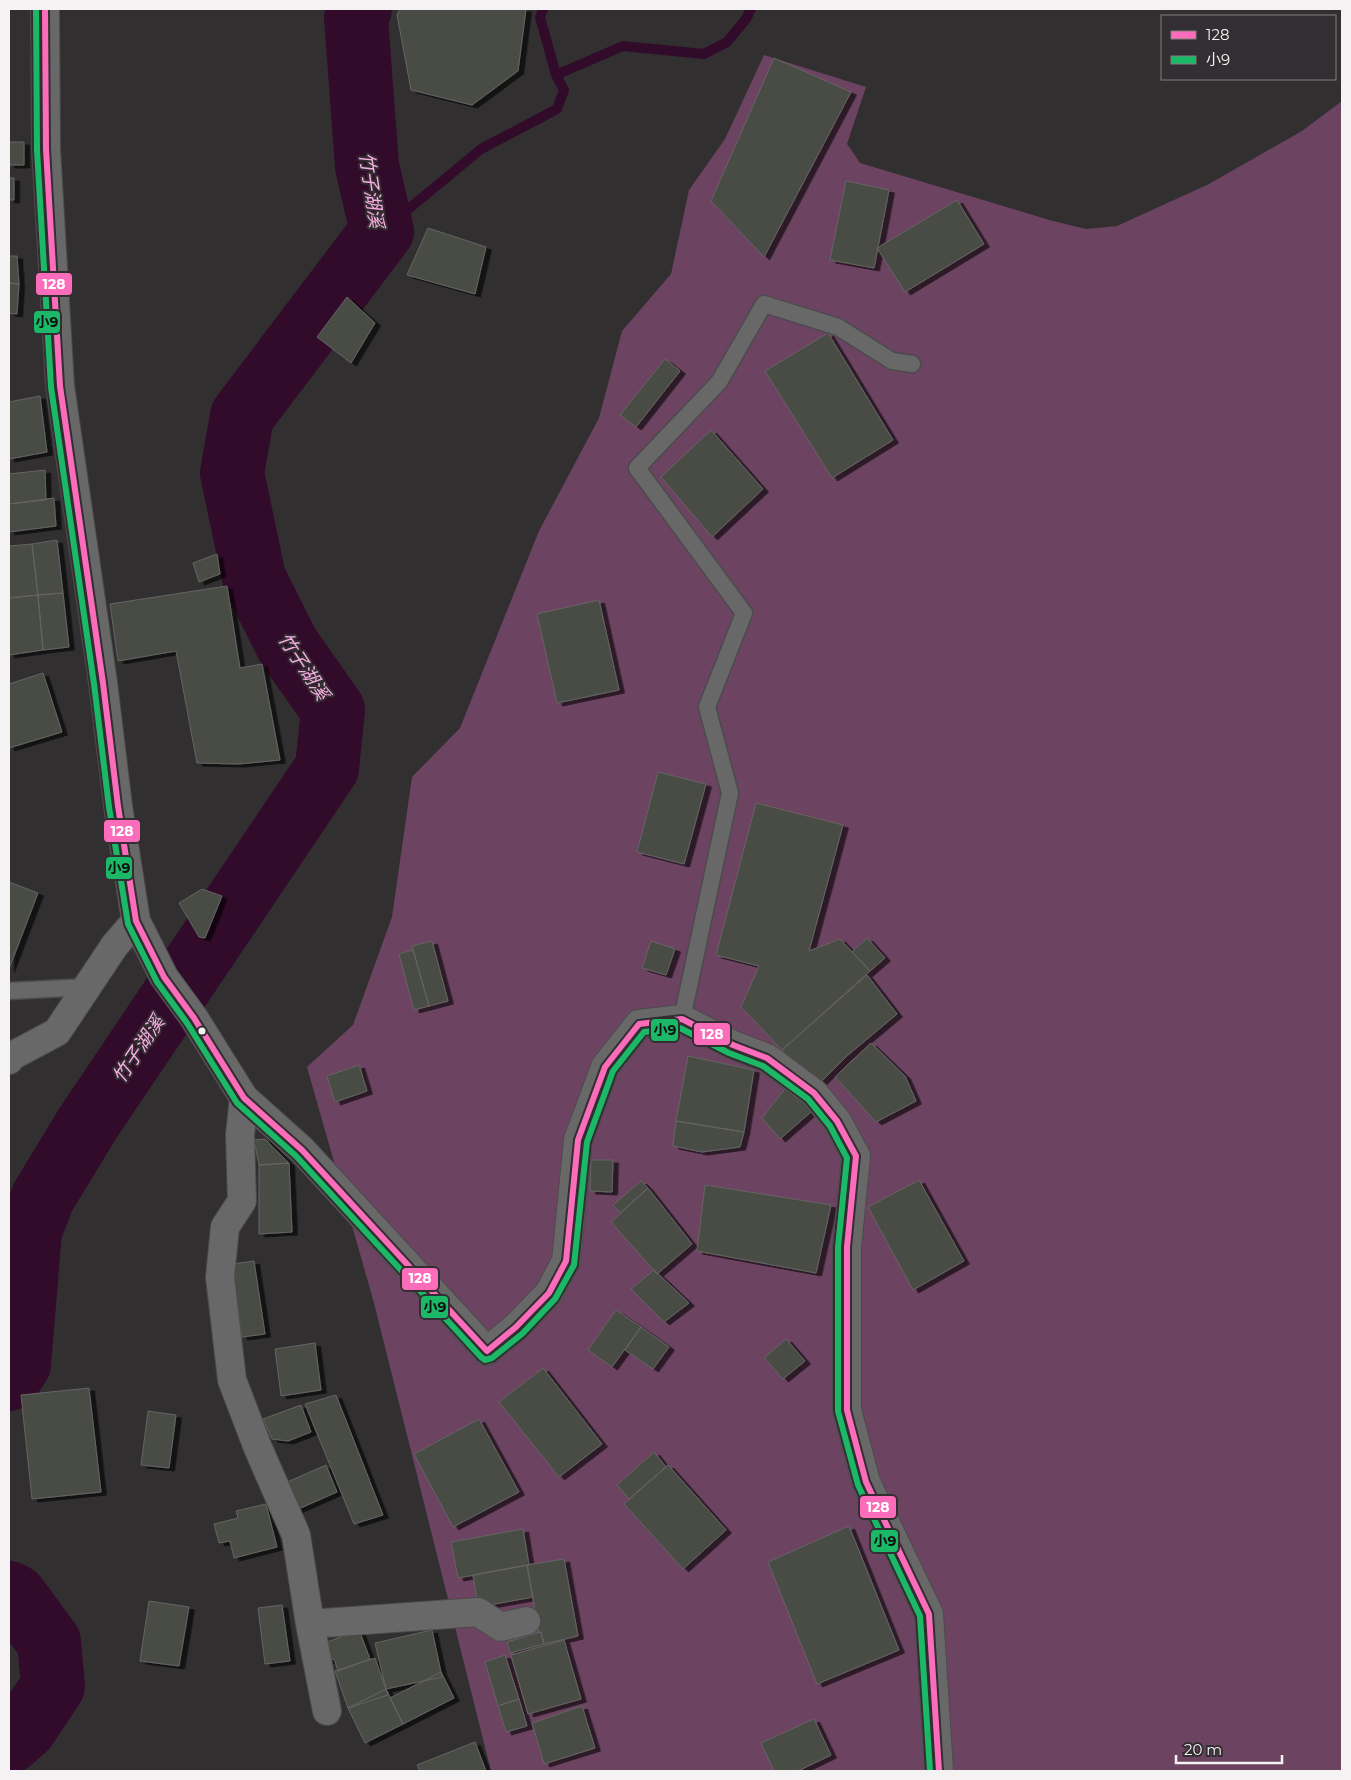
<svg xmlns="http://www.w3.org/2000/svg" width="1351" height="1780" viewBox="0 0 1351 1780" font-family="Montserrat,'Noto Sans TC',sans-serif">
  <style>
    .forest { fill: #6d4362 }
    .lines { fill: none; stroke-linecap: round; stroke-linejoin: round }
    .stream { stroke: #320b2a; stroke-width: 10 }
    .river { stroke: #320b2a; stroke-width: 64 }
    .building { fill: #494c44; stroke: #656464; filter: url(#shadow) }
    .service-casing { stroke: #4c4b4c; stroke-width: 19 }
    .minor-casing { stroke: #4c4b4c; stroke-width: 30 }
    .service { stroke: #696869; stroke-width: 16 }
    .minor { stroke: #696869; stroke-width: 28 }
    .bus-1-casing { stroke: #332e31; stroke-width: 10 }
    .bus-2-casing { stroke: #332e31; stroke-width: 10 }
    .bus-1 { stroke: #fb6dba; stroke-width: 6 }
    .bus-2 { stroke: #1ab867; stroke-width: 6 }
    .bus-dot { fill: #f5f2f4; stroke: #332e31; stroke-width: 2 }
    .labels { text-anchor: middle; stroke-width: 4; stroke-linejoin: round; paint-order: stroke }
    .water-label { font-size: 19px; font-style: italic; fill: #faaee5; stroke: #332e31 }
    .line-badge { stroke: #332e31; stroke-width: 2 }
    .badge-label { font-size: 14px; text-anchor: middle; font-weight: bold; fill: #fff }
    .pale-badge-label { font-size: 14px; text-anchor: middle; font-weight: bold; fill: #111 }
  </style>
  <defs>
    <filter id="shadow"><feDropShadow dx="5.5" dy="3" stdDeviation="0" flood-color="#0009"/></filter>
  </defs>
  <rect width="100%" height="100%" fill="#322f31"/>
  <path class="forest" d="M 764,55 L 866,87 L 847,144 L 860,163 L 1053,221 L 1086,229 L 1117,226 L 1209,184 L 1302,131 L 1342,101 L 1342,1771 L 491,1771 L 374,1303 L 307,1067 L 353,1025 L 392,917 L 412,777 L 460,728 L 539,531 L 599,418 L 622,331 L 671,274 L 689,190 L 725,139 Z"/>
  <g class="lines">
    <path class="stream" d="M 556,75 L 623,46 L 704,54 L 727,42 L 746,19 L 751,9
      M 382,231 L 481,149 L 557,109 L 564,90 L 556,75 L 540,17 L 543,9"/>
    <path class="river" d="M 9,1379 L 19,1364 L 30,1231 L 43,1197 L 88,1123 L 327,768 L 333,710 L 288,646 L 254,578 L 232,473 L 242,416 L 382,231 L 367,166 L 356,18 L 360,9
      M 9,1593 L 15,1596 L 49,1642 L 53,1686 L 25,1728 L 9,1742"/>
  </g>
  <path class="building" d="M 400,9 L 526,9 L 518,71 L 472,105 L 411,90 L 397,15 Z
    M 774,58 L 851,92 L 764,257 L 711,201 Z
    M 9,142 L 24,142 L 24,165 L 9,165 Z
    M 9,178 L 14,178 L 14,200 L 9,200 Z
    M 846,181 L 889,190 L 874,268 L 830,260 Z
    M 957,200 L 984,244 L 905,292 L 877,248 Z
    M 428,228 L 486,247 L 475,294 L 407,275 Z
    M 9,256 L 17,256 L 19,284 L 9,283 Z
    M 9,283 L 19,284 L 17,314 L 9,313 Z
    M 347,297 L 375,323 L 351,363 L 317,337 Z
    M 828,333 L 893,440 L 832,478 L 765,371 Z
    M 665,359 L 680,371 L 636,427 L 620,415 Z
    M 40,396 L 47,452 L 9,459 L 9,402 Z
    M 711,430 L 763,489 L 712,537 L 661,477 Z
    M 45,470 L 46,500 L 9,504 L 9,474 Z
    M 54,498 L 56,526 L 9,532 L 9,504 Z
    M 57,540 L 63,593 L 38,595 L 32,544 Z
    M 32,544 L 38,595 L 9,598 L 9,546 Z
    M 217,554 L 220,574 L 199,582 L 193,563 Z
    M 227,586 L 240,668 L 262,664 L 280,760 L 239,764 L 197,763 L 176,651 L 118,661 L 110,604 Z
    M 63,593 L 69,647 L 43,650 L 38,595 Z
    M 38,595 L 43,650 L 9,655 L 9,598 Z
    M 599,600 L 619,690 L 557,703 L 537,614 Z
    M 43,673 L 62,732 L 9,748 L 9,684 Z
    M 658,772 L 706,784 L 684,864 L 637,852 Z
    M 756,803 L 843,825 L 809,951 L 840,939 L 870,971 L 782,1050 L 741,1007 L 759,966 L 716,955 Z
    M 9,882 L 38,893 L 9,969 Z
    M 202,889 L 222,896 L 205,938 L 199,937 L 179,903 Z
    M 867,938 L 885,958 L 870,971 L 852,952 Z
    M 432,941 L 448,1001 L 429,1006 L 412,946 Z
    M 651,941 L 675,949 L 666,975 L 642,968 Z
    M 413,950 L 429,1006 L 414,1010 L 399,954 Z
    M 867,975 L 897,1014 L 848,1055 L 817,1086 L 782,1050 Z
    M 871,1043 L 905,1076 L 916,1101 L 876,1122 L 835,1077 Z
    M 688,1056 L 754,1070 L 744,1132 L 676,1121 Z
    M 359,1065 L 367,1091 L 335,1102 L 327,1076 Z
    M 788,1085 L 812,1111 L 780,1139 L 762,1118 Z
    M 676,1121 L 744,1132 L 740,1147 L 702,1152 L 673,1146 Z
    M 265,1139 L 289,1163 L 259,1165 L 254,1140 Z
    M 591,1160 L 613,1160 L 612,1192 L 590,1191 Z
    M 289,1163 L 292,1232 L 259,1234 L 259,1165 Z
    M 919,1180 L 964,1261 L 913,1290 L 868,1207 Z
    M 641,1181 L 648,1188 L 620,1213 L 613,1205 Z
    M 705,1185 L 831,1205 L 816,1273 L 697,1251 Z
    M 648,1188 L 692,1244 L 657,1274 L 611,1222 Z
    M 254,1261 L 265,1334 L 242,1337 L 232,1264 Z
    M 654,1270 L 689,1303 L 664,1322 L 631,1289 Z
    M 616,1310 L 641,1327 L 612,1367 L 588,1350 Z
    M 641,1327 L 669,1347 L 653,1369 L 625,1350 Z
    M 786,1339 L 805,1361 L 783,1379 L 764,1358 Z
    M 315,1343 L 321,1390 L 281,1396 L 275,1349 Z
    M 543,1368 L 602,1444 L 559,1477 L 499,1402 Z
    M 89,1388 L 101,1492 L 32,1499 L 21,1395 Z
    M 336,1395 L 383,1515 L 354,1524 L 305,1404 Z
    M 301,1405 L 311,1432 L 288,1441 L 272,1439 L 263,1419 Z
    M 148,1411 L 176,1415 L 169,1468 L 141,1465 Z
    M 479,1419 L 519,1492 L 453,1527 L 414,1454 Z
    M 654,1452 L 666,1467 L 629,1499 L 617,1485 Z
    M 326,1465 L 337,1492 L 296,1510 L 285,1483 Z
    M 668,1465 L 726,1530 L 683,1569 L 624,1504 Z
    M 266,1504 L 277,1547 L 234,1558 L 230,1541 L 219,1543 L 214,1524 L 238,1518 L 236,1511 Z
    M 849,1526 L 899,1650 L 817,1684 L 768,1562 Z
    M 523,1529 L 529,1565 L 458,1578 L 451,1542 Z
    M 564,1559 L 578,1636 L 544,1644 L 541,1632 L 539,1633 L 527,1565 Z
    M 527,1565 L 533,1597 L 478,1607 L 473,1575 Z
    M 149,1601 L 189,1607 L 179,1666 L 140,1661 Z
    M 282,1605 L 290,1661 L 265,1664 L 258,1608 Z
    M 359,1630 L 370,1659 L 338,1671 L 334,1659 L 328,1661 L 322,1644 Z
    M 432,1630 L 442,1677 L 386,1689 L 375,1643 Z
    M 541,1632 L 544,1644 L 510,1653 L 507,1642 Z
    M 564,1640 L 581,1699 L 528,1714 L 511,1655 Z
    M 505,1655 L 519,1699 L 498,1706 L 485,1662 Z
    M 375,1658 L 388,1695 L 348,1708 L 335,1671 Z
    M 441,1672 L 454,1698 L 403,1724 L 390,1698 Z
    M 386,1689 L 403,1724 L 365,1743 L 348,1708 Z
    M 519,1699 L 527,1726 L 506,1732 L 498,1706 Z
    M 582,1706 L 595,1748 L 544,1764 L 532,1723 Z
    M 814,1719 L 831,1755 L 798,1771 L 774,1771 L 761,1743 Z
    M 475,1742 L 486,1771 L 420,1771 L 417,1765 Z"/>
  <g class="lines">
    <defs>
      <path id="service" d="M 9,991 L 87,987
        M 682,1019 L 730,793 L 707,707 L 744,613 L 637,468 L 719,382 L 764,304 L 838,327 L 892,361 L 912,364"/>
      <path id="minor" d="M 45,9 L 46,149 L 60,386 L 103,683 L 118,806 L 136,921 L 164,977 L 194,1018 L 244,1098 L 302,1150 L 487,1351 L 516,1327 L 549,1293 L 566,1261 L 578,1140 L 605,1067 L 639,1024 L 682,1019 L 733,1045 L 767,1058 L 814,1093 L 837,1121 L 856,1156 L 847,1247 L 847,1410 L 866,1482 L 929,1614 L 939,1771
        M 9,1060 L 10,1057 L 57,1032 L 115,945 L 136,921
        M 244,1098 L 240,1135 L 242,1201 L 225,1227 L 220,1277 L 232,1380 L 258,1448 L 296,1535 L 310,1624 L 327,1711
        M 310,1624 L 478,1612 L 501,1627 L 526,1621"/>
    </defs>
    <use href="#service" class="service-casing"/>
    <use href="#minor" class="minor-casing"/>
    <use href="#service" class="service"/>
    <use href="#minor" class="minor"/>
    <defs>
      <path id="bus-1" d="M 45,9 L 46,149 L 60,386 L 103,683 L 118,806 L 136,921 L 164,977 L 194,1018 L 244,1098 L 302,1150 L 487,1351 L 516,1327 L 549,1293 L 566,1261 L 578,1140 L 605,1067 L 639,1024 L 682,1019 L 733,1045 L 767,1058 L 814,1093 L 837,1121 L 856,1156 L 847,1247 L 847,1410 L 866,1482 L 929,1614 L 939,1771"/>
      <path id="bus-2" d="M 36,9 L 37,150 L 51,387 L 94,684 L 109,807 L 128,924 L 157,982 L 187,1023 L 237,1103 L 296,1156 L 481,1357 L 485,1360 L 492,1358 L 522,1334 L 555,1299 L 574,1265 L 587,1142 L 613,1071 L 644,1032 L 680,1028 L 729,1053 L 763,1066 L 808,1099 L 830,1126 L 847,1158 L 838,1247 L 838,1411 L 858,1485 L 920,1616 L 930,1771"/>
    </defs>
    <use href="#bus-1" class="bus-1-casing"/>
    <use href="#bus-2" class="bus-2-casing"/>
    <use href="#bus-1" class="bus-1"/>
    <use href="#bus-2" class="bus-2"/>
  </g>
  <circle class="bus-dot" cx="202" cy="1031" r="4.5"/>
  <g class="labels">
    <g class="water-label">
      <text transform="translate(372 190) rotate(82)" y="7">竹子湖溪</text>
      <text transform="translate(304 666) rotate(57)" y="7">竹子湖溪</text>
      <text transform="translate(138 1049) rotate(-56)" y="7">竹子湖溪</text>
    </g>
  </g>
  <g class="line-badge">
    <rect x="35" y="272" width="38" height="24" rx="5" fill="#fb6dba"/>
    <rect x="33" y="310" width="28" height="24" rx="5" fill="#1ab867"/>
    <rect x="103" y="819" width="38" height="24" rx="5" fill="#fb6dba"/>
    <rect x="105" y="856" width="28" height="24" rx="5" fill="#1ab867"/>
    <rect x="650" y="1018" width="29" height="24" rx="5" fill="#1ab867"/>
    <rect x="693" y="1022" width="38" height="24" rx="5" fill="#fb6dba"/>
    <rect x="401" y="1267" width="38" height="24" rx="5" fill="#fb6dba"/>
    <rect x="420" y="1295" width="29" height="24" rx="5" fill="#1ab867"/>
    <rect x="859" y="1495" width="38" height="24" rx="5" fill="#fb6dba"/>
    <rect x="870" y="1529" width="29" height="24" rx="5" fill="#1ab867"/>
  </g>
  <g class="badge-label">
    <text x="54" y="289">128</text>
    <text x="122" y="836">128</text>
    <text x="712" y="1039">128</text>
    <text x="420" y="1283">128</text>
    <text x="878" y="1512">128</text>
  </g>
  <g class="pale-badge-label">
    <text x="47" y="327">小9</text>
    <text x="119" y="873">小9</text>
    <text x="665" y="1035">小9</text>
    <text x="435" y="1312">小9</text>
    <text x="885" y="1546">小9</text>
  </g>
  <rect width="1351" height="1780" fill="none" stroke="#f5f2f4" stroke-width="20"/>
  <rect x="1161" y="15" width="175" height="65" fill="#332e31" stroke="#817c7f"/>
  <rect x="1171" y="31" width="25" height="8" fill="#fb6dba" stroke="#817c7f"/>
  <text x="1206" y="40" font-size="15" fill="#f5f2f4">128</text>
  <rect x="1171" y="56" width="25" height="8" fill="#1ab867" stroke="#817c7f"/>
  <text x="1206" y="65" font-size="15" fill="#f5f2f4">小9</text>
  <path d="M1176 1755v8h106v-8" fill="none" stroke="#f5f2f4" stroke-width="2.5"/>
  <text x="1184" y="1755" font-size="15" fill="#f5f2f4" stroke="#332e31" stroke-width="4" paint-order="stroke">20 m</text>
</svg>
